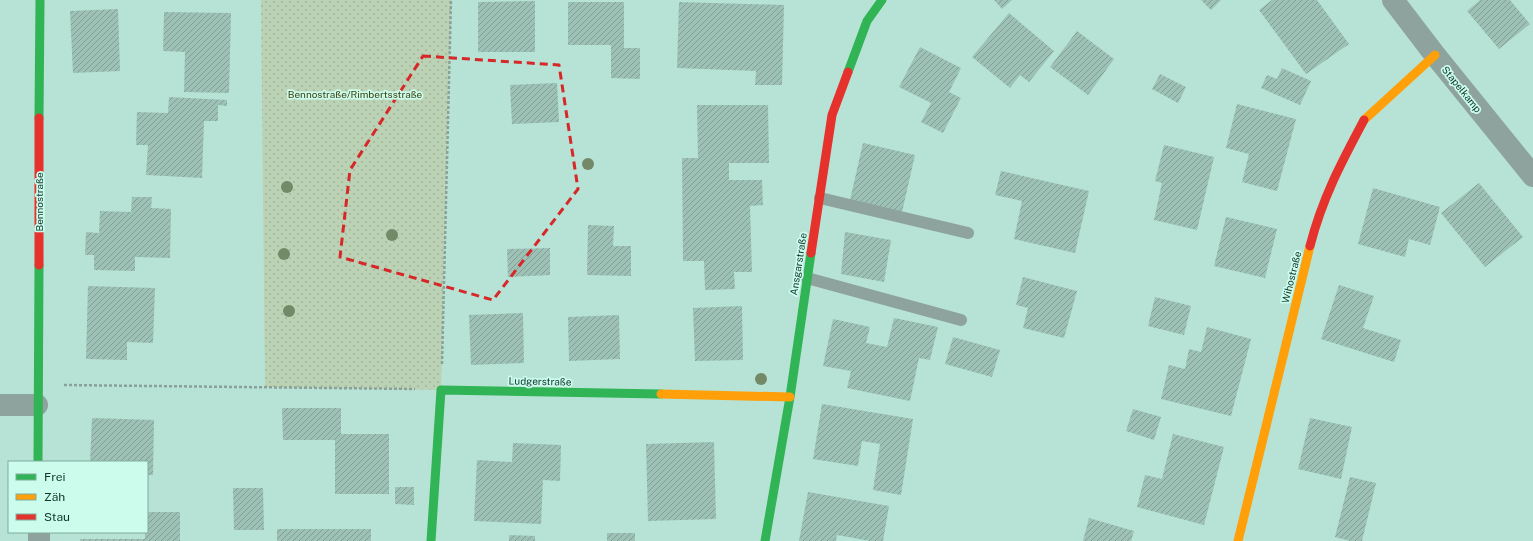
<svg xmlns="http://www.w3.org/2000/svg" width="1533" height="541" viewBox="0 0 1533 541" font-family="'Public Sans',sans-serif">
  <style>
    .grass { fill: url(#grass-dots) }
    .building { fill: url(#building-hatch) }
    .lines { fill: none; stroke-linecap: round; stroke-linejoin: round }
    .path { stroke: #89a199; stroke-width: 2.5; stroke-dasharray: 3 2; stroke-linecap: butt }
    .lane { stroke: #8ea39d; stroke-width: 12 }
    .street { stroke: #8ea39d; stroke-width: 22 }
    .fast { stroke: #30b455; stroke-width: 9 }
    .slow { stroke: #ff9f0a; stroke-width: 9 }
    .jam { stroke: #e5322d; stroke-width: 9 }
    .tree { fill: #738968 }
    .marked { fill: none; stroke: #d62828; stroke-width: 3; stroke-dasharray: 8 5; stroke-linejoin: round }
    .labels { text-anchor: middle; stroke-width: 3.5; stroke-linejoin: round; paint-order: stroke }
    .street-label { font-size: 10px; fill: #0f342a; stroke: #ccfcec }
    .park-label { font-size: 10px; fill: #3d400e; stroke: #ccfcec }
  </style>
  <defs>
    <pattern id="grass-dots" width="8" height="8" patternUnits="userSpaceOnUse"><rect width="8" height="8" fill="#bcd2b5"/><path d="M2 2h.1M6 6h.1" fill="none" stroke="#a0b59c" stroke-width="1.8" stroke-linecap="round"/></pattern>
    <pattern id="building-hatch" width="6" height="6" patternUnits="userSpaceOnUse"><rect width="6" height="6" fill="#9ec1b6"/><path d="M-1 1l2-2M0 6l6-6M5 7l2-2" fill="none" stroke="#7f9e94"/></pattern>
  </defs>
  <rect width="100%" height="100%" fill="#b6e3d5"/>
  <path class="grass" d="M 261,0 L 451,0 L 441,390 L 265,387 Z"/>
  <path class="building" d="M 994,0 L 1012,0 L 1002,9 Z
    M 1201,0 L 1221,0 L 1211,10 Z
    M 1272,0 L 1317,0 L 1349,44 L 1306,74 L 1259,10 Z
    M 1480,0 L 1510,0 L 1530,24 L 1499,49 L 1467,11 Z
    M 535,1 L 535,52 L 478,52 L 478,2 Z
    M 568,2 L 624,2 L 624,48 L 640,48 L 640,79 L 611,78 L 611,45 L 568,45 Z
    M 679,2 L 784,5 L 782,85 L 755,85 L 756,71 L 677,68 Z
    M 118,9 L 120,71 L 73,73 L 70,11 Z
    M 164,12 L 231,13 L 229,93 L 184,92 L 185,52 L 163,51 Z
    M 1009,13 L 1054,51 L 1029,82 L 1020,75 L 1010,88 L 972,57 Z
    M 1077,31 L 1114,59 L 1088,95 L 1050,67 Z
    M 920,47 L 961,68 L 949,92 L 961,98 L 943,133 L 921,122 L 931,103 L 899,87 Z
    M 1282,68 L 1311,81 L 1300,105 L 1261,88 L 1267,75 L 1277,79 Z
    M 1160,74 L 1186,87 L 1178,103 L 1152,89 Z
    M 557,83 L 559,122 L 512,124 L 510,85 Z
    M 169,97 L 227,100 L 227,106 L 218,105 L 218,121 L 204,121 L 202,178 L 146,175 L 148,145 L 136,145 L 137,112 L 168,113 Z
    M 1237,104 L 1296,119 L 1277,191 L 1242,182 L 1249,154 L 1226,148 Z
    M 697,105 L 768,105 L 769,163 L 729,163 L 729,180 L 762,180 L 763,205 L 750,206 L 752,272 L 734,272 L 735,289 L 705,290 L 704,261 L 683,261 L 682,158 L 698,158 Z
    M 863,143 L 915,155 L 902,212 L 850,200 Z
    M 1164,145 L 1214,157 L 1197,230 L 1154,220 L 1162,183 L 1155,181 Z
    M 1001,171 L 1089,191 L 1075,253 L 1014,239 L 1022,201 L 995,195 Z
    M 1479,183 L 1523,237 L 1485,267 L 1441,213 Z
    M 1373,188 L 1440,207 L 1430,245 L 1409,239 L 1405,257 L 1358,244 Z
    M 132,197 L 152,197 L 151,208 L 171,209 L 170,258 L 135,257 L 135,271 L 94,270 L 94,255 L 85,255 L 86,232 L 99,233 L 100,211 L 131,212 Z
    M 1226,217 L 1277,229 L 1265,278 L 1214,266 Z
    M 588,225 L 614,226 L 613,246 L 631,246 L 631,276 L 587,275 Z
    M 845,232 L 891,240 L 884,282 L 841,274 Z
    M 550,248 L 550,275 L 508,277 L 507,249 Z
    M 1023,277 L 1077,291 L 1064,338 L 1023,328 L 1028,308 L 1016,305 Z
    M 1339,285 L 1374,296 L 1363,328 L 1401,340 L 1394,362 L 1321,339 Z
    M 88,286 L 155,288 L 153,343 L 127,342 L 127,360 L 86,359 Z
    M 1155,297 L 1191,306 L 1184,335 L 1148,326 Z
    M 742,306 L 743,360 L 695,361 L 693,308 Z
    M 523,313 L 524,363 L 471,365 L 469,315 Z
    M 619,315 L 620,359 L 569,361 L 568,317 Z
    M 894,318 L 938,327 L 930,360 L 919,358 L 910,401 L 847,388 L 851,371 L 823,366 L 833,319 L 870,327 L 866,343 L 887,347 Z
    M 1207,327 L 1251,339 L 1231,416 L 1161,399 L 1169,365 L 1185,369 L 1189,349 L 1201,352 Z
    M 953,337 L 1000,350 L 992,377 L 945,364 Z
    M 822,404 L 913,419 L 901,495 L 873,490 L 880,444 L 862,441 L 858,466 L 813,459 Z
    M 282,408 L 341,408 L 341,434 L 389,434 L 389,494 L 335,494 L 335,440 L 283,440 Z
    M 1133,409 L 1161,417 L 1154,440 L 1126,431 Z
    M 92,418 L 154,420 L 153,475 L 147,475 L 147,462 L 90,462 Z
    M 1310,418 L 1352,427 L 1341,479 L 1298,469 Z
    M 1173,434 L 1224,447 L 1204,525 L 1137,507 L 1145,475 L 1162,479 Z
    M 714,442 L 716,519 L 648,521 L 646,444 Z
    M 513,443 L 561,445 L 560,481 L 543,480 L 541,524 L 474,521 L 477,460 L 512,462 Z
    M 1350,477 L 1376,483 L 1362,541 L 1350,541 L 1335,537 Z
    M 395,487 L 414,487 L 414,505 L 395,504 Z
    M 233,488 L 263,488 L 264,530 L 234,530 Z
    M 808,492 L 889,506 L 883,541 L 870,541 L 837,535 L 836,541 L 799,541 Z
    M 147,512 L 180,512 L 180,541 L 80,541 L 80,539 L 145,539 L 145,532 L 147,532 Z
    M 1089,518 L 1134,531 L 1131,541 L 1083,541 Z
    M 277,529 L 371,529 L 371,541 L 277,541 Z
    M 607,533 L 635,533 L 635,541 L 607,541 Z
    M 509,535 L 535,536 L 535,541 L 509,541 Z"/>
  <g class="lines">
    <path class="path" d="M 442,364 L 451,0
      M 64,385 L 415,389"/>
    <path class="lane" d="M 820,198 L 968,233
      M 807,278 L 961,320"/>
    <path class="street" d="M 1393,0 L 1435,55 L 1533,176
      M 0,405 L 37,405
      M 39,532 L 39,541"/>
    <path class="fast" d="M 848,72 L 867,21 L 882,0
      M 39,118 L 40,0
      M 38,462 L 39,265
      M 431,541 L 441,390 L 661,394
      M 765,541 L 790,397 L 811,253"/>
    <path class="slow" d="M 1364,120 L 1435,55
      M 661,394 L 790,397
      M 1238,541 L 1310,246"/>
    <path class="jam" d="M 1310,246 C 1322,199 1341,163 1364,120
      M 811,253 L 832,115 L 848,72
      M 39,265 L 39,118"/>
  </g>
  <g class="tree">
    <circle cx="588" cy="164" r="6"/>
    <circle cx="287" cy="187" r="6"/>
    <circle cx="392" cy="235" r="6"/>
    <circle cx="284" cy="254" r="6"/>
    <circle cx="289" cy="311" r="6"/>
    <circle cx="761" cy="379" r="6"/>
  </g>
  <path class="marked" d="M 423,56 L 559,65 L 578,189 L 493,300 L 340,257 L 350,170 Z"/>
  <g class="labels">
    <g class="street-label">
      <text transform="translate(1462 89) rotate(51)" y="4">Stapelkamp</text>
      <text transform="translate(39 202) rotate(-90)" y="4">Bennostraße</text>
      <text transform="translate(798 264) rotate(-81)" y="4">Ansgarstraße</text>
      <text transform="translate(1291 277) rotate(-76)" y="4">Wihostraße</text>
      <text transform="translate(540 381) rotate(1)" y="4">Ludgerstraße</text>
    </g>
    <g class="park-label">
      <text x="355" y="98">Bennostraße/Rimbertsstraße</text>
    </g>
  </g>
  <rect x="8" y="461" width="140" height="72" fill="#ccfcec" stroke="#80ac9e"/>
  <rect x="16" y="474" width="20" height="6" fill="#30b455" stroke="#80ac9e"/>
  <text x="44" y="481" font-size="12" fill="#0f342a">Frei</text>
  <rect x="16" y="494" width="20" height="6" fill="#ff9f0a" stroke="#80ac9e"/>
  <text x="44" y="501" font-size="12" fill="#0f342a">Zäh</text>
  <rect x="16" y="514" width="20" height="6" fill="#e5322d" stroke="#80ac9e"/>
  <text x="44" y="521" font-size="12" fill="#0f342a">Stau</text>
</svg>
